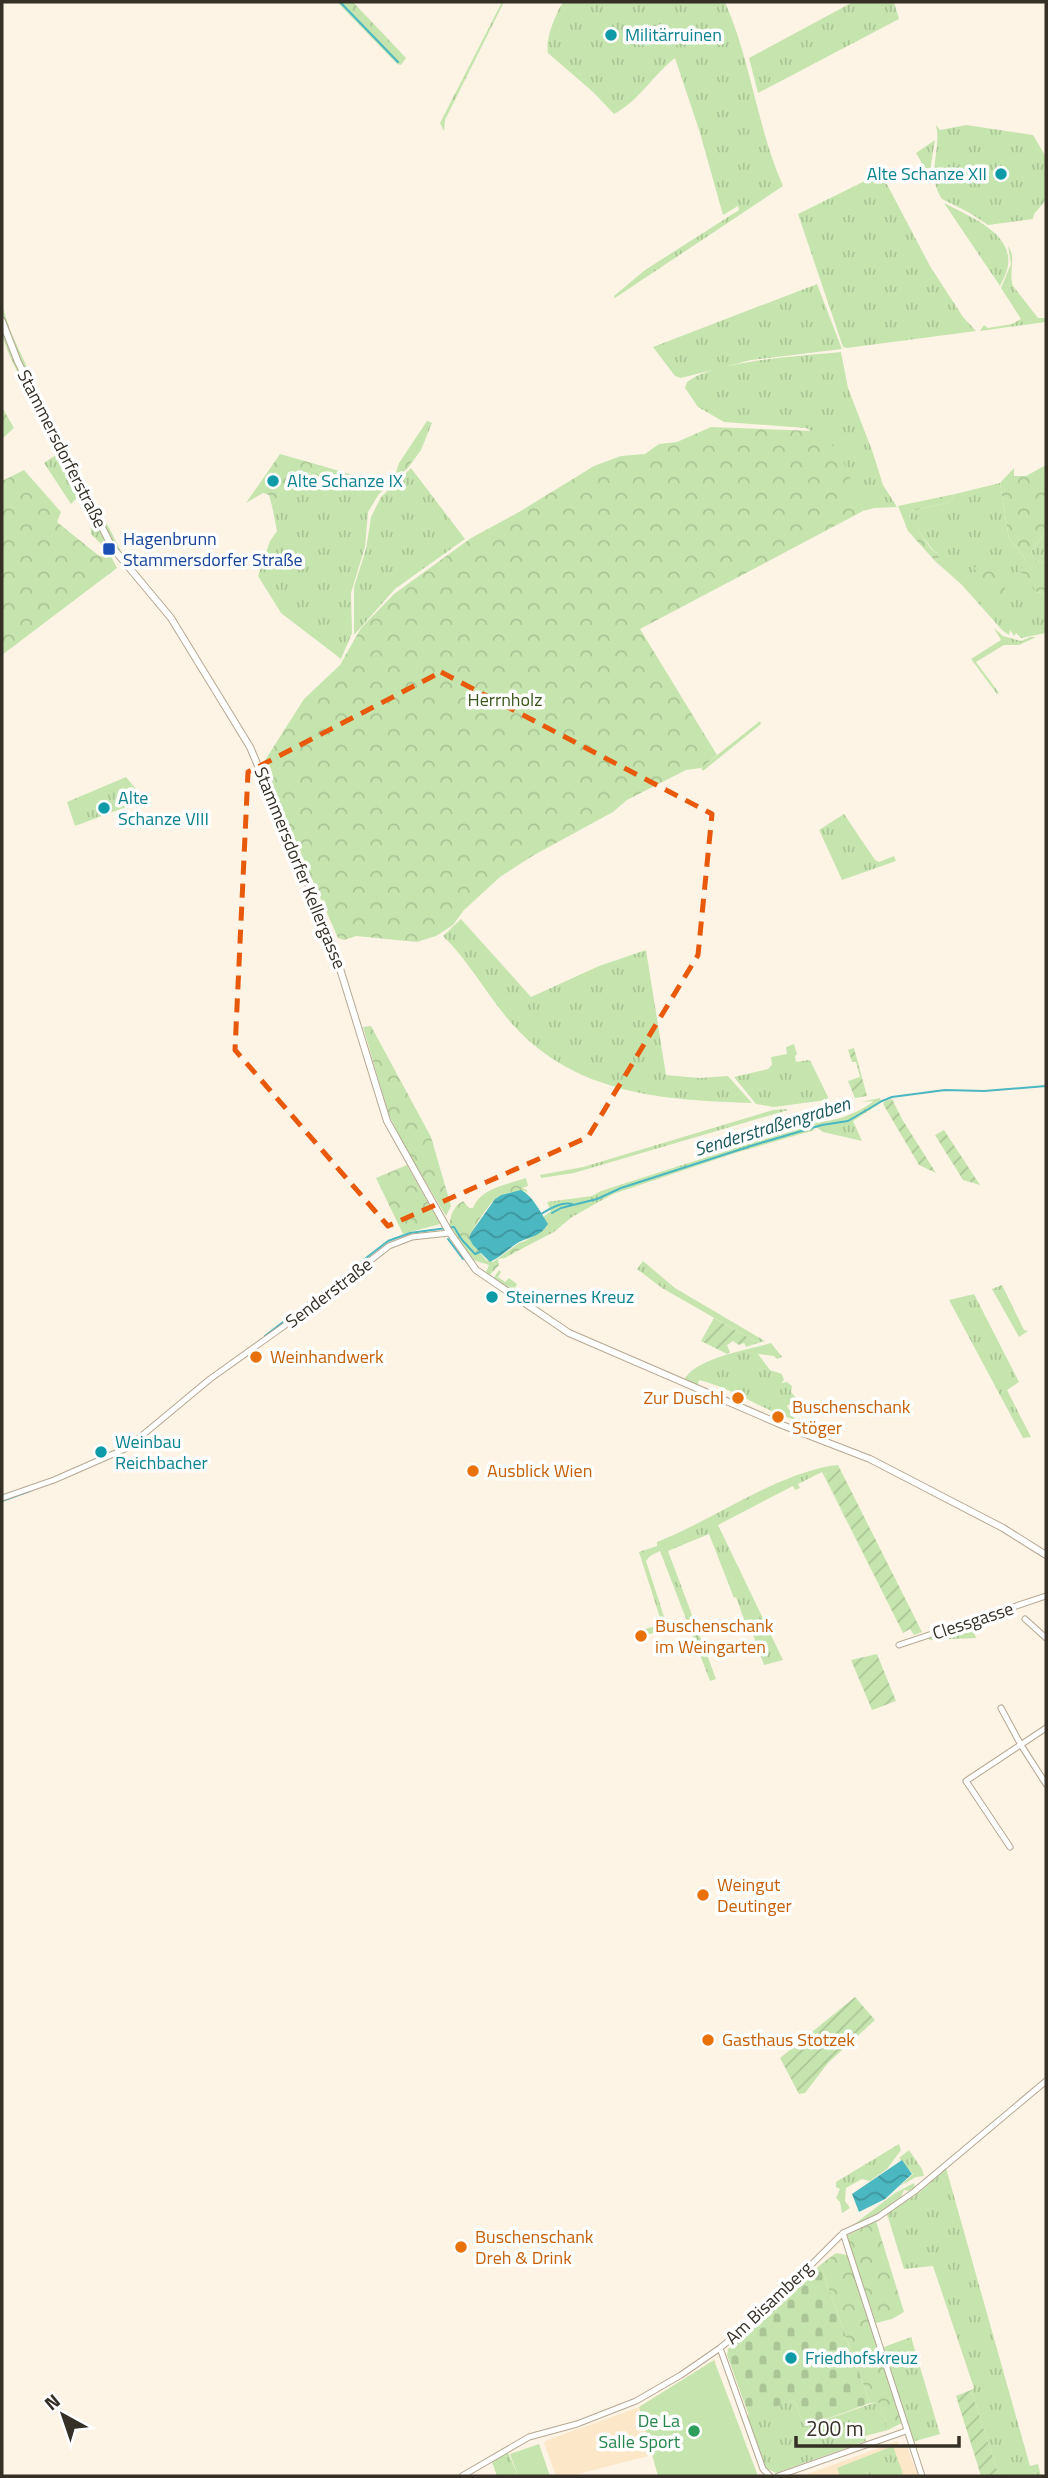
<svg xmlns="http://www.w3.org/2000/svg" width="1048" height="2478" viewBox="0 0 1048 2478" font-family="'Titillium Web',sans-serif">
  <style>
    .built { fill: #fce7c9 }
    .grass { fill: url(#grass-tufts) }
    .forest { fill: url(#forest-crowns) }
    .cemetery { fill: url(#cemetery-stones) }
    .garden { fill: url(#garden-furrows) }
    .pitch { fill: #c6e5ae }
    .water { fill: url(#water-waves) }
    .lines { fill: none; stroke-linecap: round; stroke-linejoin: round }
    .stream { stroke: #4ab7c1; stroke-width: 2 }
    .minor-casing { stroke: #b6a791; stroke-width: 7 }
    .tertiary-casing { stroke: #b6a791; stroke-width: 8 }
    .minor { stroke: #fff; stroke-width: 5 }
    .tertiary { stroke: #fff; stroke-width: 6 }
    .marked { fill: none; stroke: #e8590c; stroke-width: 5; stroke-dasharray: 14 9; stroke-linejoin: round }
    .culture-dot { fill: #0f9aa8; stroke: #fff; stroke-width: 2.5 }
    .transit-dot { fill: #1a4fb4; stroke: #fff; stroke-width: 2.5 }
    .food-dot { fill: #e8710a; stroke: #fff; stroke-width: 2.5 }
    .leisure-dot { fill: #2e9e5b; stroke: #fff; stroke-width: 2.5 }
    .labels { text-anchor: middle; stroke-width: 7; stroke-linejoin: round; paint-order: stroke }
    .culture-label { font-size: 18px; fill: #0d838f; stroke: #fff; text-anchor: start }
    .street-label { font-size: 18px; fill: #352f26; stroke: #fff }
    .transit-label { font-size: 18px; fill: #164399; stroke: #fff; text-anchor: start }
    .park-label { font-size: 18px; fill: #3a581d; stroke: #fff }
    .food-label { font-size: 18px; fill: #c56008; stroke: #fff; text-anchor: start }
    .leisure-label { font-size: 18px; fill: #27864d; stroke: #fff; text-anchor: end }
    .water-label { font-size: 19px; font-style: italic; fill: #1c595f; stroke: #fff }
  </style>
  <defs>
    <pattern id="grass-tufts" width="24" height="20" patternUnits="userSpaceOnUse" patternTransform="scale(1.75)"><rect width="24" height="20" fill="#c6e5ae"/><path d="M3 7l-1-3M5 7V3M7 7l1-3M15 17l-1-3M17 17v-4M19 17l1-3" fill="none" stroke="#abc596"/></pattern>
    <pattern id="forest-crowns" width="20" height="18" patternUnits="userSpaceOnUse" patternTransform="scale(1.75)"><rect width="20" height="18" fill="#c6e5ae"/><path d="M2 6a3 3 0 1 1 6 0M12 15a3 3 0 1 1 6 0" fill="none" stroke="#abc596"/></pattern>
    <pattern id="cemetery-stones" width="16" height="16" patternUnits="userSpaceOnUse" patternTransform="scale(1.75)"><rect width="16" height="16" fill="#c6e5ae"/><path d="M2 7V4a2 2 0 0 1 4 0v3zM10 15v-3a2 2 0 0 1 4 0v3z" fill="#abc596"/></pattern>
    <pattern id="garden-furrows" width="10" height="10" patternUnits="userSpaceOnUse" patternTransform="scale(1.75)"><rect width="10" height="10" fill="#c6e5ae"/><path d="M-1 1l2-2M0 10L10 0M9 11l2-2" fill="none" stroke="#abc596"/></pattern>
    <pattern id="water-waves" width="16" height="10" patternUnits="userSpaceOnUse" patternTransform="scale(1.75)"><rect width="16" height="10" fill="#4ab7c1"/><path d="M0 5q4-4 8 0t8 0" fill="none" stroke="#3e959d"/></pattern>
  </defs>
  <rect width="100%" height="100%" fill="#fdf4e5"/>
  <path class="built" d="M 714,2360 L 716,2361 L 658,2476 L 652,2455 L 571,2476 L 556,2476 L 544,2443 L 545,2441 L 639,2407 Z
    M 898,2441 L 899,2446 L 906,2444 L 918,2476 L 802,2476 Z"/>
  <path class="grass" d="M 502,2 L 504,2 L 445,120 L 444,131 L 440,123 Z
    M 563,2 L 725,2 C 751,61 757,127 783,186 L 615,298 L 614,296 L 645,270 L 739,210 L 738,206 L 723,215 L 700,133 L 675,58 C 653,75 639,101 614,114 L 593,92 L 548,53 C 545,39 556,13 563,2 Z
    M 853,2 L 894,2 L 899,19 L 758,93 L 749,58 Z
    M 936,125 L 940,130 L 966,125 L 1033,135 L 1046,157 L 1046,200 L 1034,214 L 1033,219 L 988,225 L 968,212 L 942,199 C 925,174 942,151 936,125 Z
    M 935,140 L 931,164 L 931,179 L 916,153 Z
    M 881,173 L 930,266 L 963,317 L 976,331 L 847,348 L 843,347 L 798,214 Z
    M 944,203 C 966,215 1013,232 1008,265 C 1007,273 1003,280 1000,286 Z
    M 1008,246 C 1017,259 1008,272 1013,286 L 1038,318 L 1046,318 L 1046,322 L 980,331 L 984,325 L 988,328 L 1012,324 L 1021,319 L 1001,288 L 1011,264 Z
    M 817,284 L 842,349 L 751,360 L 681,378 L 675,376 L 653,347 Z
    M 2,305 L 10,330 L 32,378 L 124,557 L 117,551 L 18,357 L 4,322 Z
    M 2,330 L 25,381 L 109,546 L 108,551 L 91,534 C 91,520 86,509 77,498 L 71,504 L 44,463 L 60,452 C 48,427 2,352 2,330 Z
    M 841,352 L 848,388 L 873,453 L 883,485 L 897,507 L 874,508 L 863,511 C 843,470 850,452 806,428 L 724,422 L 698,407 L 685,388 L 687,382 C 715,360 803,356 841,352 Z
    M 430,422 L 432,423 L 421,450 L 408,468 L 379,494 L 368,512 L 365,547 L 351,593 L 352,633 L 341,659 L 281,613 L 258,576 L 270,541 L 277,531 L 272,506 L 284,486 L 306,474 L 326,467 L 359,477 L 391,483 C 409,470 425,443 430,422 Z
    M 411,468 L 465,539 L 395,589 L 354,635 L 354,587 L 366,549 L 371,517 L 381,497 Z
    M 1000,483 L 1009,539 L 1023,555 L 1037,592 L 1046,594 L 1046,633 L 1021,638 L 1016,633 L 1014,636 L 1010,630 L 1009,635 L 1002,630 L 962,585 L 935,561 L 939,558 L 938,554 L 932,549 L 909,518 L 912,511 L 949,502 L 955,494 Z
    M 1046,527 L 1046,563 L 1035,561 L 1031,552 C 1036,542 1044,538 1046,527 Z
    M 994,628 L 1003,636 L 1021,641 L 1030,637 L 1036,637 L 1019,645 L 1004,645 L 976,662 L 999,693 L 997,694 L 971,659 L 1001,640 Z
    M 760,721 L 761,724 L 703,771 L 701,768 Z
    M 126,777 L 145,800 L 75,826 L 67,802 Z
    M 844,814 L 875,860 L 879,862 L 894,856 L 896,861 L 842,880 L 819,830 Z
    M 461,919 L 531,997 L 599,966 L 646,950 L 666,1075 L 699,1078 L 728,1076 L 752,1103 C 664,1100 577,1095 513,1025 C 488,997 470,962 443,936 Z
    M 794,1044 L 797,1054 L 795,1056 L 796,1062 L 809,1060 L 811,1062 L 828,1097 L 827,1100 L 774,1107 L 756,1104 L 734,1077 L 768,1069 L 772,1065 L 771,1057 L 787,1054 L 786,1047 Z
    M 880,1098 L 882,1102 L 853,1121 L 862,1141 L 823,1132 L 811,1123 C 836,1121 853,1116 874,1101 L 861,1102 Z
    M 785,1109 L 788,1110 L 574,1173 L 541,1178 L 540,1175 L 583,1167 L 773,1110 Z
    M 806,1123 L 815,1130 L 732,1154 L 613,1194 L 572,1217 L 554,1232 L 525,1247 L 525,1241 L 546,1228 L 547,1224 L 543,1217 L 551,1211 L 547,1202 L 592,1196 L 601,1191 L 751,1143 L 807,1127 Z
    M 643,1261 L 675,1288 L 765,1341 L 758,1343 L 662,1288 L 637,1269 Z
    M 499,1270 L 501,1272 L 498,1277 L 505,1282 L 509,1278 L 517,1284 L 515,1288 L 526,1297 L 524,1300 L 493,1279 Z
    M 1002,1285 L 1024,1330 L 1028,1331 L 1019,1337 L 992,1289 Z
    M 974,1294 L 1019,1382 L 1007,1390 L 1031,1437 L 1023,1438 L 949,1300 Z
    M 771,1343 L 782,1357 L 777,1359 L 774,1356 L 758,1354 L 770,1370 L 782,1374 L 784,1380 L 781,1383 L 787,1382 L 792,1386 L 791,1392 L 796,1398 L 796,1403 L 793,1405 L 791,1403 L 787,1406 L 795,1420 C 762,1410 735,1389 699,1380 L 698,1385 L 684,1380 C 695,1358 747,1350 771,1343 Z
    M 829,1466 L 833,1472 L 824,1474 L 903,1633 L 822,1472 L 798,1484 L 800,1488 L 795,1490 L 793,1486 L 718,1525 L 783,1660 L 764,1665 L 751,1629 L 748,1630 L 736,1597 L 734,1598 L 709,1534 L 668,1551 L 716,1679 L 710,1681 L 660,1551 L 650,1556 L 646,1561 L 668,1629 L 646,1635 L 645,1629 L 662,1624 L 639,1552 L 657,1546 L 657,1542 C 717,1518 767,1479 829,1466 Z
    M 972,1624 L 976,1638 L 929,1640 L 929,1638 Z
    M 899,2144 L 901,2150 L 887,2169 L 870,2181 L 862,2179 L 846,2188 L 845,2201 L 850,2208 L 842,2213 L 840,2202 L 836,2198 L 840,2189 L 836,2187 L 836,2182 Z
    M 909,2150 L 922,2169 L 924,2176 L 916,2177 L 900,2186 L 913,2174 L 899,2158 Z
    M 946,2168 L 1030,2466 L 1038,2464 L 1041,2476 L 999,2476 L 971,2390 L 974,2388 L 933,2266 L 904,2269 L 887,2214 L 920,2192 Z
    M 914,2183 L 915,2188 L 908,2191 L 904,2190 C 899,2208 869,2218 852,2226 L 895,2193 Z
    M 911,2337 L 940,2434 L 912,2442 L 884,2347 Z
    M 794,2400 L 805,2427 L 879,2401 L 888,2430 L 865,2436 L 866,2441 L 776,2473 L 765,2468 L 746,2416 Z
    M 893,2446 L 903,2474 L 897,2476 L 840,2476 L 837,2468 Z
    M 508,2452 L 518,2476 L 497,2476 L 492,2462 Z"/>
  <path class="forest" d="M 337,2 L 353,2 L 406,58 L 401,65 L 397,64 Z
    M 2,407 L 14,428 L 2,439 Z
    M 427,421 L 430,422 C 426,441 410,470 393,481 L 399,463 Z
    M 711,427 L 814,431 C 847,449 849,481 863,511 L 640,629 L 717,755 L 701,768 L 686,770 L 627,800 L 613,812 L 534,855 L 500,877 L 464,910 L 453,925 L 436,936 L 417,942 L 356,936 L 344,940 L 338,938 L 262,765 L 304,699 L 340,665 L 361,628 L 394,594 L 471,538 L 519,512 L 594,466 L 621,456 L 645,454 L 659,444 L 677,442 Z
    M 280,454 L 326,467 L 306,474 L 284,486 L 272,506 L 269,495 L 263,493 L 246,503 Z
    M 1046,465 L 1046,527 C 1044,538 1036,542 1031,552 L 1035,561 L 1046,563 L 1046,594 L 1037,592 L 1019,570 L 1026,563 L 1023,555 L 1009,539 L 1000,483 L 1014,468 L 1014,476 L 1026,476 Z
    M 24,470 L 61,512 L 57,522 L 98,555 L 106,558 L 111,556 L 117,568 L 2,655 L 2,481 Z
    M 955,494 L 949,502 L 912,511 L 909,517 L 931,549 L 938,554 L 939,558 L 935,561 L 908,531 L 898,506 Z
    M 986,559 C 1000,566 1008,581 1004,596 L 990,594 L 974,568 Z
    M 371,1026 L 431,1137 L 451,1206 L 446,1216 L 404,1146 L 389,1115 L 363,1027 Z
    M 407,1165 L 440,1224 L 403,1234 L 376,1178 Z
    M 526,1178 L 528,1186 L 522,1188 L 527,1190 L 527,1193 L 525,1191 C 518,1192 508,1192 501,1195 C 491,1199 474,1227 469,1238 L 486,1260 L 493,1262 L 519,1243 L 525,1241 L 525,1247 L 505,1258 L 498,1259 L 499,1265 L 490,1275 L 486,1272 L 489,1265 L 473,1260 L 449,1225 L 452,1213 L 457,1205 L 463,1201 L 469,1208 L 473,1208 C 481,1188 506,1185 526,1178 Z
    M 876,2221 L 904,2312 L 892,2319 L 876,2323 L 846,2236 Z
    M 836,2253 L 848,2255 L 902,2423 L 888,2430 L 879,2402 L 870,2403 L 820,2265 Z"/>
  <path class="cemetery" d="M 820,2265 L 870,2403 L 805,2427 L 794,2400 L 749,2416 L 727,2355 L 728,2349 L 768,2316 Z"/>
  <path class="garden" d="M 854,1048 L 867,1096 L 855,1098 L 848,1081 L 860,1077 L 856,1062 L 852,1062 L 848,1050 Z
    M 892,1099 L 902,1119 L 936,1173 L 919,1165 L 883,1104 L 885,1101 Z
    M 944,1130 L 980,1185 L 963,1180 L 935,1135 Z
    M 714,1318 L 758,1343 L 746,1347 L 744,1343 L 739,1345 L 733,1341 L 727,1345 L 730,1352 L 727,1354 L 701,1341 Z
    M 838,1465 L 922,1632 L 914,1635 L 910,1629 L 903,1633 L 824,1474 L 832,1472 L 829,1466 Z
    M 877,1654 L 896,1701 L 872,1710 L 851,1660 Z
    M 855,1997 L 875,2020 L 828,2063 L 805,2093 L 799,2094 L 780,2058 Z
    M 971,2390 L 999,2476 L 981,2476 L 956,2396 Z"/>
  <path class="pitch" d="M 714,2360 L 758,2476 L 658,2476 L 639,2407 Z
    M 539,2444 L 550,2476 L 518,2476 L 510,2454 Z"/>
  <path class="water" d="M 521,1190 C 533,1196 541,1213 548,1224 C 541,1236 530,1237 519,1242 C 509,1248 501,1257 490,1262 L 473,1245 L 469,1238 L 471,1233 L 495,1199 L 501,1195 Z
    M 902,2160 L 912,2174 L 885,2199 L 859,2212 L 852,2194 Z"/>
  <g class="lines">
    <path class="stream" d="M 340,2 L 398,62
      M 552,1213 L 561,1208 L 597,1199 L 621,1188 L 754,1145 L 822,1125 L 848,1121 L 882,1101 L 892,1097 L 945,1090 L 984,1091 L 1046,1086
      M 541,1214 C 551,1208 561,1202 572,1204
      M 448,1239 L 463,1259
      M 265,1336 L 388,1241 L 410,1233 L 454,1227 L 462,1240 L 475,1254 L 480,1252
      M 2,1501 L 30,1491"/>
    <defs>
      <path id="minor" d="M 2,1498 L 54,1480 L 127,1448 L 210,1379 L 308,1309 L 389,1246 L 412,1237 L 449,1233
        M 1025,1619 L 1046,1638
        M 899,1645 L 1046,1596
        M 1001,1708 L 1021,1745 L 1046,1784
        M 1010,1847 L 966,1781 L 1046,1728
        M 843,2233 L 922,2476
        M 720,2348 L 763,2469 L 770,2476
        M 462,2476 L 529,2437 L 577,2424 L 636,2401 L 681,2375 L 720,2348 L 765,2311 L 843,2233 L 878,2217 L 915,2191 L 1046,2081
        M 778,2476 L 906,2431"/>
      <path id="tertiary" d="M 2,321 L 18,362 L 112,547 L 171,618 L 250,747 L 329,933 L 387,1121 L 448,1230 L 476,1270 L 569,1333 L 782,1425 L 870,1459 L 1003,1528 L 1046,1555"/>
    </defs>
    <use href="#minor" class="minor-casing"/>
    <use href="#tertiary" class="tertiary-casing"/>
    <use href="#minor" class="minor"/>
    <use href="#tertiary" class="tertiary"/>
  </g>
  <path class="marked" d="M 441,672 L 712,814 L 698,955 L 588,1137 L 388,1226 L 235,1050 L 248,772 Z"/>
  <g class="culture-dot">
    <circle cx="611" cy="35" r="7"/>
    <circle cx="1001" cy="174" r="7"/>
    <circle cx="273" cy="481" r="7"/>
    <circle cx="104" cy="808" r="7"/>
    <circle cx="492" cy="1297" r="7"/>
    <circle cx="101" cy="1452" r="7"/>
    <circle cx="791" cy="2358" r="7"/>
  </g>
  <rect class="transit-dot" x="102" y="542" width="14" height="14" rx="3.5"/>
  <g class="food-dot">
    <circle cx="256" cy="1357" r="7"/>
    <circle cx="738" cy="1398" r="7"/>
    <circle cx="778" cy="1417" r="7"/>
    <circle cx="473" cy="1471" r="7"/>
    <circle cx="641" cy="1636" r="7"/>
    <circle cx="703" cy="1895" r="7"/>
    <circle cx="708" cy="2040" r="7"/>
    <circle cx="461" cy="2247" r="7"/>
  </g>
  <circle class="leisure-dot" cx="694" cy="2431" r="7"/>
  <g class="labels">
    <g class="culture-label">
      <text x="625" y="41">Militärruinen</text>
      <text x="987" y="180" text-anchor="end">Alte Schanze XII</text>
      <text x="287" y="487">Alte Schanze IX</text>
      <text x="118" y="804">Alte<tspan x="118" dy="21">Schanze VIII</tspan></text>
      <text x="506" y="1303">Steinernes Kreuz</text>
      <text x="115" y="1448">Weinbau<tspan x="115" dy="21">Reichbacher</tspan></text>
      <text x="805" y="2364">Friedhofskreuz</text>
    </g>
    <g class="street-label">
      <text transform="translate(62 449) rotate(63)" y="6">Stammersdorferstraße</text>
      <text transform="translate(300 868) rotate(68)" y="6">Stammersdorfer Kellergasse</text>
      <text transform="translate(329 1293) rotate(-37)" y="6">Senderstraße</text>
      <text transform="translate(973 1621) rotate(-18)" y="6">Clessgasse</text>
      <text transform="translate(769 2303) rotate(-43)" y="6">Am Bisamberg</text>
    </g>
    <g class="transit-label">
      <text x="123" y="545">Hagenbrunn<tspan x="123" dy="21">Stammersdorfer Straße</tspan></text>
    </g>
    <g class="park-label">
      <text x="505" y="706">Herrnholz</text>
    </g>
    <g class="food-label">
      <text x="270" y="1363">Weinhandwerk</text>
      <text x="724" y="1404" text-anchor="end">Zur Duschl</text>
      <text x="792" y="1413">Buschenschank<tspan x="792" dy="21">Stöger</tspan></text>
      <text x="487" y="1477">Ausblick Wien</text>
      <text x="655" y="1632">Buschenschank<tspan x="655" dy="21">im Weingarten</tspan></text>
      <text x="717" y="1891">Weingut<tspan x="717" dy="21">Deutinger</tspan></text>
      <text x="722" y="2046">Gasthaus Stotzek</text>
      <text x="475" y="2243">Buschenschank<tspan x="475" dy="21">Dreh &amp; Drink</tspan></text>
    </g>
    <g class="leisure-label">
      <text x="680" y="2427">De La<tspan x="680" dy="21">Salle Sport</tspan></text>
    </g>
    <g class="water-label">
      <text transform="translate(772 1126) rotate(-17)" y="7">Senderstraßengraben</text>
    </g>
  </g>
  <rect width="1048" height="2478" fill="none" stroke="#352f26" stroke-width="7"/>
  <g transform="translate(63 2415) rotate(320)" stroke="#ffffff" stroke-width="5" paint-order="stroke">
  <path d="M0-5L12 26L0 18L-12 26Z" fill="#352f26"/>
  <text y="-10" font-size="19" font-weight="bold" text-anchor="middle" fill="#352f26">N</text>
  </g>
  <path d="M796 2436v10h163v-10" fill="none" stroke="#352f26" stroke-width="3.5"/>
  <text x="806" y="2436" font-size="21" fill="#352f26" stroke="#ffffff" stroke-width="5" paint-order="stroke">200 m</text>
</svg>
